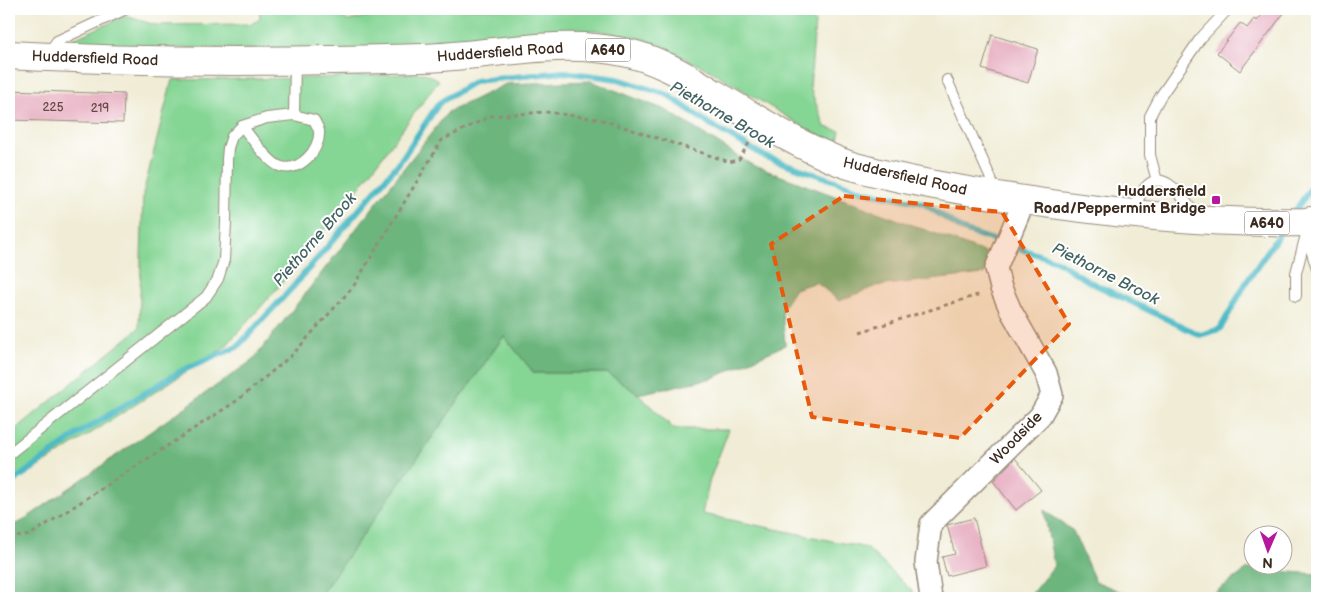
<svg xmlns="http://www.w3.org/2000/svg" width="1326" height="607" viewBox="0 0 1326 607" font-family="'Balsamiq Sans',sans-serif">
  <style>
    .green { fill: #85d594; stroke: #608059 }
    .forest { fill: #6cb67e; stroke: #54704e }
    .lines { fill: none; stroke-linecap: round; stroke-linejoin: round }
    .stream { stroke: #4cb9c6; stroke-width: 6 }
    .building { fill: #e5a7bc }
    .lane-casing { stroke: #968b7a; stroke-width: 12 }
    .street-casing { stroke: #968b7a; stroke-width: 24 }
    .primary-casing { stroke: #968b7a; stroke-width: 30 }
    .path { stroke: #968b7a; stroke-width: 3; stroke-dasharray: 4 4; stroke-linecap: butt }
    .lane { stroke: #fff; stroke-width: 10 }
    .street { stroke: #fff; stroke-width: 21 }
    .primary { stroke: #fff; stroke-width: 28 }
    .marked { fill: #e8590c; fill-opacity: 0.2; stroke: #e8590c; stroke-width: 4; stroke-dasharray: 10 6; stroke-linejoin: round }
    .poi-dot { fill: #b5179e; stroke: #fff; stroke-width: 2 }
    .labels { text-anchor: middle; stroke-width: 4; stroke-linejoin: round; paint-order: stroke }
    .number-label { font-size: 12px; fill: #664946 }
    .shield { fill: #fff; stroke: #766a62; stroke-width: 1 }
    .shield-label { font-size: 14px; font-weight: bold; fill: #3b2a1e }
    .street-label { font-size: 15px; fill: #3b2a1e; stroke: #fff }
    .poi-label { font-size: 15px; font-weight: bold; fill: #3b2a1e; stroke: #fff; text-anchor: end }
    .water-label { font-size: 16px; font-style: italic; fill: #426361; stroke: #fff }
  </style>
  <rect width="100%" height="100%" fill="#fff"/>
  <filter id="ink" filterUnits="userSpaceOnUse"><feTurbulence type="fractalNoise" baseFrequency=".02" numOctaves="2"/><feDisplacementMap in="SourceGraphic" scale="10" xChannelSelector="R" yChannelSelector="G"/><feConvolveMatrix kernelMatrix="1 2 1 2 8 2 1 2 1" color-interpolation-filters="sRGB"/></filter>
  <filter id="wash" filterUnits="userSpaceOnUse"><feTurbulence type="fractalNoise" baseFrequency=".0096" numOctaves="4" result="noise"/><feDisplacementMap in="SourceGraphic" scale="20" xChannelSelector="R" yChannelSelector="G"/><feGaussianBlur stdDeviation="1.12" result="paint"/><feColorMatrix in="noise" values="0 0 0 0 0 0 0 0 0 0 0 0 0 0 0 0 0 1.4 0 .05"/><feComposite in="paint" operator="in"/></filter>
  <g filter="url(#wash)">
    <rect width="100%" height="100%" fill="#f0ecd5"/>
    <path class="green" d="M 259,9 L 332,9 L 348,21 L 400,9 L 803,9 L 815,22 L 810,88 L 825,127 L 840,131 L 837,144 L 807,129 L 711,71 L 647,40 L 595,30 L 412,48 L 336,51 L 70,46 L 67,42 L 125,16 L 156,25 L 251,24 L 260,19 Z
      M 424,73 L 439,80 L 359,188 L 275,291 L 225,347 L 9,486 L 9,435 L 139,328 L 143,194 L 172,80 L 314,78 Z
      M 504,336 L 534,373 L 608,373 L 638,394 L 674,429 L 729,429 L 710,479 L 702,514 L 867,548 L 912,591 L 913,598 L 318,598 Z"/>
    <path class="forest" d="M 591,81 L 666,110 L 752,165 L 992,255 L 984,274 L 876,286 L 839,301 L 816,282 L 795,289 L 782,309 L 785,345 L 713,378 L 638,394 L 608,373 L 534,373 L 504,336 L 318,598 L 9,598 L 9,526 L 21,522 L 253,360 L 448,112 L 506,84 Z
      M 1044,510 L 1073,531 L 1095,581 L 1135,598 L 1028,598 L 1054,566 Z
      M 1248,569 L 1317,574 L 1317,598 L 1207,598 Z"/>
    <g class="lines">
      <path class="stream" d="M 1293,214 L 1317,179
        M 9,488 L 18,478 L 81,432 L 181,371 L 237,347 L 292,288 L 399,163 L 439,103 L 475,81 L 564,72 L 618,79 L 668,95 L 709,124 L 766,157 L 867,192 L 923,203 L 963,230 L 1057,261 L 1090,282 L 1200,335 L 1220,329 L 1246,283 L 1282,230"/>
    </g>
    <g id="blocks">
      <path class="building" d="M 1267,9 L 1287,9 L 1240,71 L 1217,53 L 1240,23 L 1247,28 L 1254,19 L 1257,21 Z
        M 992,35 L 1038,49 L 1028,83 L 982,69 Z
        M 9,90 L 124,94 L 123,123 L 9,120 Z
        M 1015,458 L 1041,490 L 1016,510 L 993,481 Z
        M 974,518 L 986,566 L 947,576 L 942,557 L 955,554 L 947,525 Z"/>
    </g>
  </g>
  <g filter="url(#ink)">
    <use href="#blocks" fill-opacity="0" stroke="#968b7a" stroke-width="1"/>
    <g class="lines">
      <defs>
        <path id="lane" d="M 52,55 L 54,45 L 57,41 L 126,9
          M 947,80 L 991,179 L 994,192
          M 294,115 L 295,62
          M 1157,181 L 1150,155 L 1150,116 L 1160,97 L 1200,39 L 1228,9
          M 1133,213 C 1136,207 1137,200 1141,194 C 1160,160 1184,199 1196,216
          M 1310,230 L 1312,253 L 1317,269
          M 1296,296 L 1296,273 L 1309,223
          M 9,454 L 206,297 L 218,279 L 224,260 L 226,223 L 227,159 L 228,148 L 232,136 L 242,126 L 267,118 L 294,115 L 314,120 C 316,124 318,127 319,131 C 321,150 298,174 279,166 C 267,161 250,136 242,126"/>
        <path id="street" d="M 931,598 L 926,562 L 931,524 L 1040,416 L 1052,395 L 1046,373 L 1011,311 L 1001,288 L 996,268 L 1024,201"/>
        <path id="primary" d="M 9,55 C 147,63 285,62 423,58 C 489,56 557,38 623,52 C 656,58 685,76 713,93 C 755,118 797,145 843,163 C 853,167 864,169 875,172 C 909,181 944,187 980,193 C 1087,211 1197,224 1305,222 L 1317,220"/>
      </defs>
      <use href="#lane" class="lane-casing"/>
      <use href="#street" class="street-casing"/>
      <use href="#primary" class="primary-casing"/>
      <path class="path" d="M 860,332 L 981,294
        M 9,538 L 30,535 L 238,400 L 293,354 L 353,287 L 442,140 L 491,116 L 545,112 L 599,119 L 730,162 L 739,159 L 749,143"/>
      <use href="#lane" class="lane"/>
      <use href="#street" class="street"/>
      <use href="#primary" class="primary"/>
    </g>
  </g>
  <path class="marked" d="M 844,196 L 1002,212 L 1069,324 L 960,438 L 812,417 L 771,244 Z"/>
  <rect class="poi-dot" x="1211" y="195" width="10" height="10" rx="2.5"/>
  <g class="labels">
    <g class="number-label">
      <text x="53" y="111">225</text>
      <text x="100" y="112">219</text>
    </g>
    <g class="shield">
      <rect x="585.5" y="38.5" width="45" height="23" rx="4"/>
      <rect x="1244.5" y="211.5" width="45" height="23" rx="4"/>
    </g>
    <g class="shield-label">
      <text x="608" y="55">A640</text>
      <text x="1267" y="228">A640</text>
    </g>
    <g class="street-label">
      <text transform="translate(500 52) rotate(-4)" y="5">Huddersfield Road</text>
      <text transform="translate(95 58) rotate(2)" y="5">Huddersfield Road</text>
      <text transform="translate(905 176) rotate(13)" y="5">Huddersfield Road</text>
      <text transform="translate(1016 438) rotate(-46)" y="5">Woodside</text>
    </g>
    <g class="poi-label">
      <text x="1206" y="196">Huddersfield<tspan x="1206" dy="17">Road/Peppermint Bridge</tspan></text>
    </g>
    <g class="water-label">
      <text transform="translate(723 114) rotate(30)" y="6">Piethorne Brook</text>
      <text transform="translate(314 239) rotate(-49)" y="6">Piethorne Brook</text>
      <text transform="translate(1106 273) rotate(27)" y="6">Piethorne Brook</text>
    </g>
  </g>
  <rect width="1326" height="607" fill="none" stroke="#fff" stroke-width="30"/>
  <g transform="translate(1268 550) rotate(182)"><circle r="24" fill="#ffffff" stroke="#b1aaa5"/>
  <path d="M0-4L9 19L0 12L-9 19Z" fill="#b5179e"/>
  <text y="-8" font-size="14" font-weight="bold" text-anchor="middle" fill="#3b2a1e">N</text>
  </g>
</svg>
